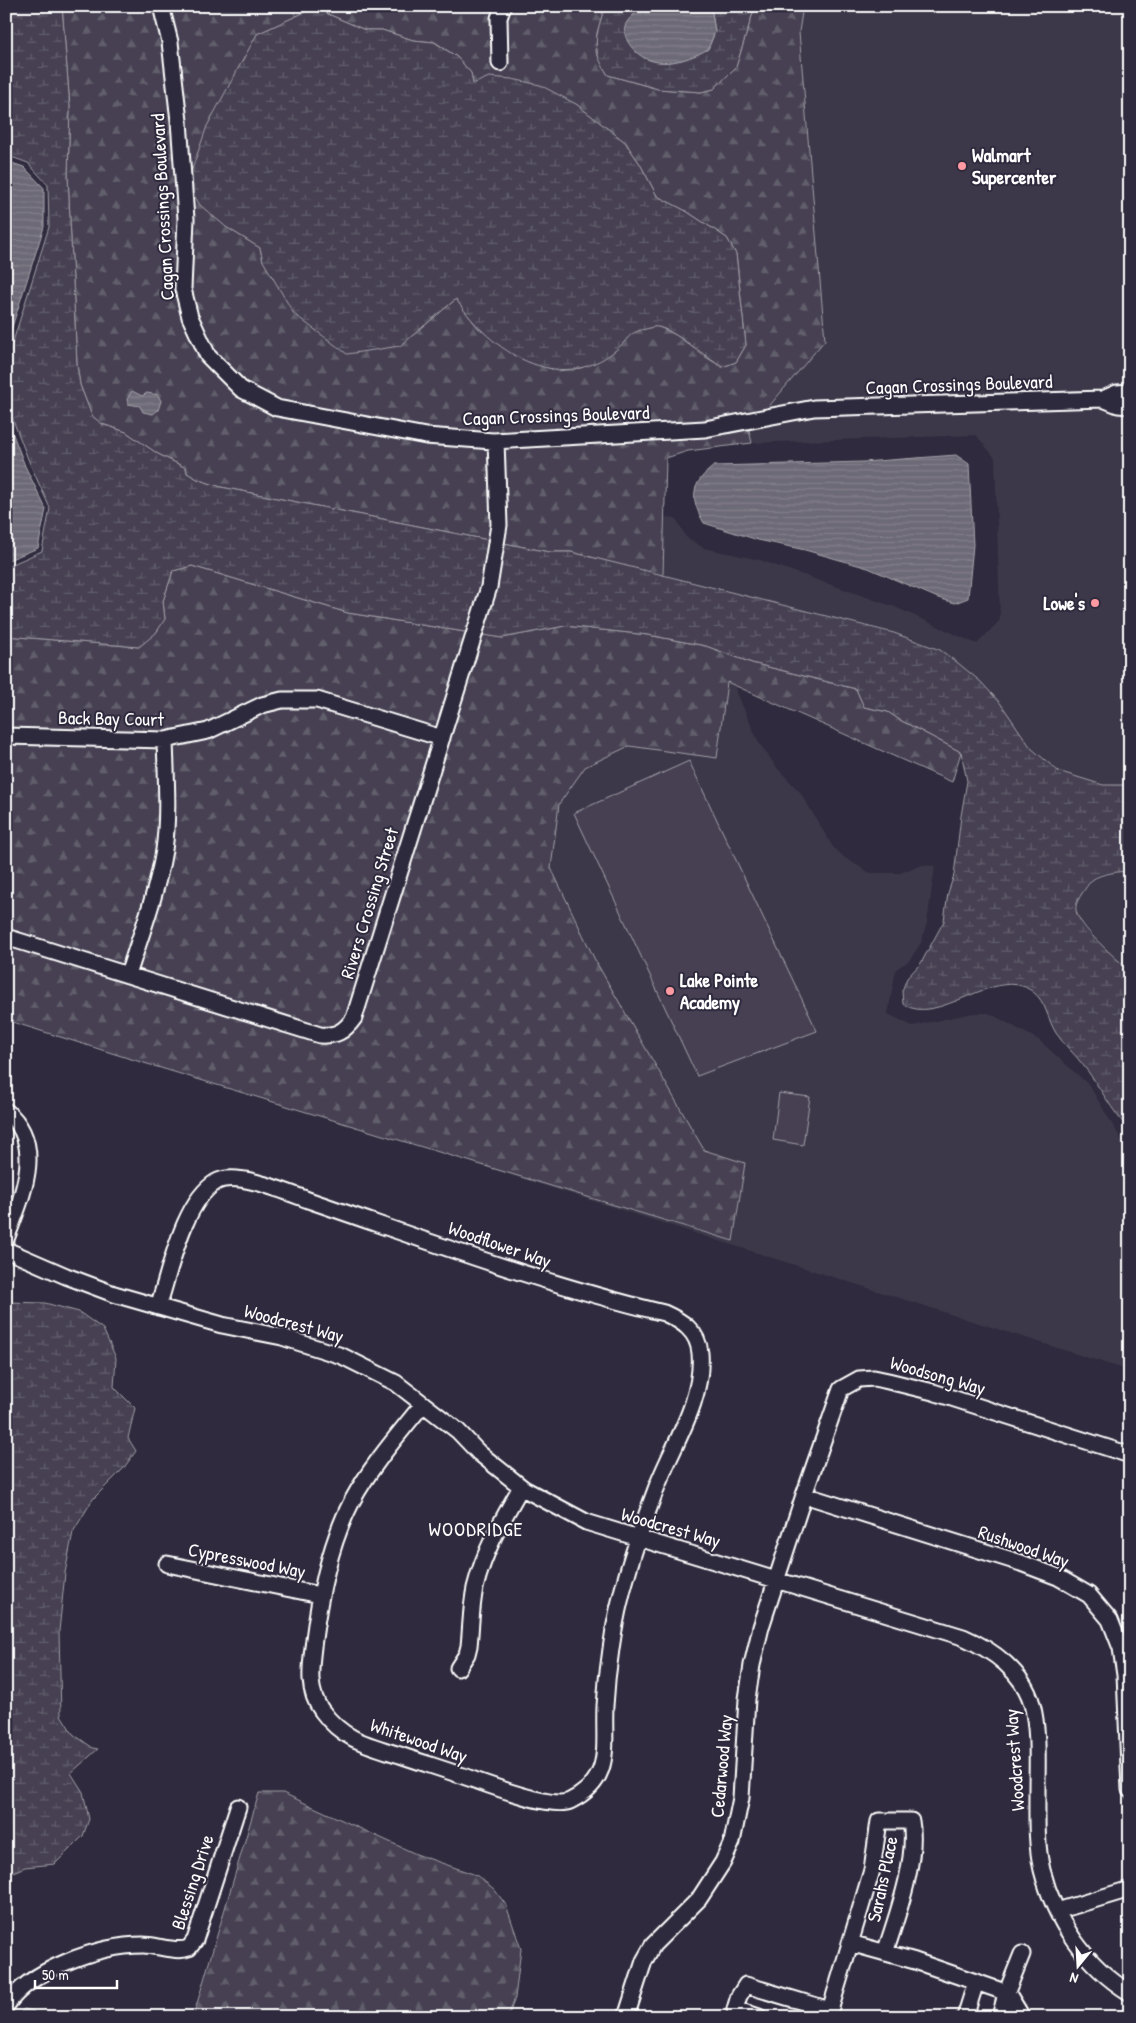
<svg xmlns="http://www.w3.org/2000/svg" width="1136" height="2023" viewBox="0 0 1136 2023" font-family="'Patrick Hand',sans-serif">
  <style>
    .built { fill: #3c3749 }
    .green { fill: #464152; stroke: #a2a0a8 }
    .forest { fill: url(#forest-firs); stroke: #a2a0a8 }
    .wetland { fill: url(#wetland-marsh); stroke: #a2a0a8 }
    .water { fill: url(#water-rules); stroke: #a7a6ad }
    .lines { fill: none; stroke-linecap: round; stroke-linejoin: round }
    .minor-casing { stroke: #fff; stroke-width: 19 }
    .minor { stroke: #2f2a3d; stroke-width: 15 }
    .poi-dot { fill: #ff9aa2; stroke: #2f2a3d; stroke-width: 2 }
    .labels { text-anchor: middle; stroke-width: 4; stroke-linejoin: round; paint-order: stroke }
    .poi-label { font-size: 19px; font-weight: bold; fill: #fff; stroke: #2f2a3d; text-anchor: start }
    .street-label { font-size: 19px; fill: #fff; stroke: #2f2a3d }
    .neighbourhood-label { font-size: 20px; letter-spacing: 1px; fill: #fff; stroke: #2f2a3d }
  </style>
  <defs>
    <pattern id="forest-firs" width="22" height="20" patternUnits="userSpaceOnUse" patternTransform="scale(1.25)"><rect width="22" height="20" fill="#464152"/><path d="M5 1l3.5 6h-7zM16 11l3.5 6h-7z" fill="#625e6c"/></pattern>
    <pattern id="wetland-marsh" width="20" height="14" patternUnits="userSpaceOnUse" patternTransform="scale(1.25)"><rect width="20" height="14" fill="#464152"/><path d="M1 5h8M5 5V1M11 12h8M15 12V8" fill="none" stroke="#625e6c"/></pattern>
    <pattern id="water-rules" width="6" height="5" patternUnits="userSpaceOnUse" patternTransform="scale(1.25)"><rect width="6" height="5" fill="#6d6a77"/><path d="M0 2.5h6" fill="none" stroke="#83808b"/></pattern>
  </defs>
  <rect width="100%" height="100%" fill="#2f2a3d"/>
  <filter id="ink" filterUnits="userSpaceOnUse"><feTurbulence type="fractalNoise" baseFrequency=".02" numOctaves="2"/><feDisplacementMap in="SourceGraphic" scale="10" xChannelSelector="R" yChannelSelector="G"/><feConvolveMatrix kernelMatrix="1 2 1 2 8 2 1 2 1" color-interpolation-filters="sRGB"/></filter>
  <g filter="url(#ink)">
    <path class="built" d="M 803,6 L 1130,6 L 1130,785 L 1103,785 L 1058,771 L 1031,748 L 1018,728 L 940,650 L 885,630 L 663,576 L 665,517 L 676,518 L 686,537 L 704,548 L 760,560 L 895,607 L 977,644 L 1000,620 L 995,458 L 976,435 L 752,443 L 749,430 L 825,340 L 799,32 Z
      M 732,668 L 736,691 L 759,743 L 778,769 L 800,792 L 833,847 L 845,858 L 870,873 L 900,873 L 922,865 L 935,866 L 927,923 L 921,943 L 909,961 L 896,969 L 888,1014 L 912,1026 L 973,1013 L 989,1013 L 1039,1040 L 1089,1085 L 1130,1154 L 1130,1371 L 400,1140 L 505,807 Z
      M 1119,871 L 1130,871 L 1130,970 L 1110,954 L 1089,930 L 1078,917 L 1076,909 L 1080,896 L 1092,880 Z"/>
    <path class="green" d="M 288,6 L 316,6 L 297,16 Z
      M 689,761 L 817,1031 L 697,1076 L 574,813 Z
      M 779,1093 L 810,1097 L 803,1145 L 773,1140 Z"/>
    <path class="forest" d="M 62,6 L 288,6 L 297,16 L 257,34 L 226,227 L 260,248 L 263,261 L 400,346 L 456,299 L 478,328 L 529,362 L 558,371 L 581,368 L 616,350 L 634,331 L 657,326 L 676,335 L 704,356 L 722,367 L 736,362 L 746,345 L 736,254 L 727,238 L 686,211 L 657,196 L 640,164 L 625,142 L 576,104 L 473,84 L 471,73 L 457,57 L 435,42 L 413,40 L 382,30 L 365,30 L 314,8 L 316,6 L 605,6 L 597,33 L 596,52 L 608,75 L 658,89 L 701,92 L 714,89 L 736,67 L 755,6 L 803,6 L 799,32 L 825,340 L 749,430 L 752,443 L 688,451 L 666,458 L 663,576 L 571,552 L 549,552 L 221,487 L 199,480 L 187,473 L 186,468 L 158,454 L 126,432 L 102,424 L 92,416 L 80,385 L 77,365 L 68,176 L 70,107 Z
      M 192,566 L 348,613 L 502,638 L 565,626 L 648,635 L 706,646 L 752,663 L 856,689 L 864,707 L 888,712 L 900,720 L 961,752 L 952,782 L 727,682 L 717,758 L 629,746 L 585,767 L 559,804 L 551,868 L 595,960 L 704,1150 L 745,1163 L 733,1241 L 131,1059 L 6,1020 L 6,636 L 139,647 L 165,619 L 163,601 L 173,571 Z
      M 259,1793 L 283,1793 L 416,1854 L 476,1875 L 494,1889 L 506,1905 L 521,1949 L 515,1998 L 508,2017 L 193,2017 Z"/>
    <path class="wetland" d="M 6,6 L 62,6 L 70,107 L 68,176 L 77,365 L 80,385 L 92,416 L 102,424 L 126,432 L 158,454 L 186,468 L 187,473 L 199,480 L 221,487 L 549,552 L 571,552 L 894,633 L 940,650 L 958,663 L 981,682 L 1001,704 L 1031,748 L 1058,771 L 1103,785 L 1130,785 L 1130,871 C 1120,871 1100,874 1092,880 C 1090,882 1087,886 1085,889 C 1081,895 1075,903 1076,910 C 1077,925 1117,960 1130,970 L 1130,1130 C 1111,1111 1100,1086 1083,1065 C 1075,1054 1064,1045 1056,1033 C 1047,1019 1047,1002 1032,991 C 996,964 938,1028 903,1004 L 902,991 L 907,978 L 921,963 L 944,921 L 948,893 L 954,875 L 961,816 L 967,781 L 961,752 L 900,720 L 888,712 L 864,707 L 856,689 L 752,663 L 706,646 L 648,635 L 565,626 L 502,638 L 348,613 L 192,566 L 173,571 L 163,601 L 165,619 L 156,633 L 139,647 L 6,636 L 6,567 L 42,551 L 50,508 L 30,464 L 6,402 L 6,369 L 10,351 L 49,227 L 48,185 L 28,163 L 6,155 Z
      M 605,6 L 641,6 L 640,11 L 632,16 L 644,58 C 670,67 684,59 708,49 L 715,32 L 711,6 L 755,6 L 736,67 L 714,89 L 701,92 L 658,89 L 608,75 C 590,48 596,36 605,6 Z
      M 314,8 L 365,30 L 382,30 L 413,40 L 434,42 L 457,57 L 471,73 L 473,84 L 489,77 L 512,79 L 540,85 L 576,104 L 625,142 L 640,164 L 657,196 L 686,211 L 727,238 L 736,254 L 746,345 L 736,362 L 722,367 C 706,357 674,330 658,327 C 654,326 650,328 646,329 C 628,332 629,339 616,350 C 559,397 490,351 456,299 L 400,346 L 347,354 L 294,314 L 263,261 L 260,248 L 226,227 L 200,205 L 187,184 L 207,126 L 257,34 Z
      M 6,1302 L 45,1303 L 79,1312 L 103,1329 L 116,1358 L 114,1387 L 135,1408 L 128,1438 L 136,1451 L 123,1469 L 93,1499 L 73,1532 L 65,1573 L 59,1631 L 61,1715 L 73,1734 L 93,1748 L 98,1749 L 71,1773 L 83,1792 L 89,1819 L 83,1836 L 55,1864 L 25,1867 L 6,1875 Z"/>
    <path class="water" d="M 641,6 L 711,6 L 715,32 L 708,49 C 684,63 649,72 630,45 C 627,40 623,33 625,27 C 627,17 638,14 641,6 Z
      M 6,161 L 24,167 L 44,188 L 44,227 L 6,346 Z
      M 132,391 L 142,396 L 147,393 L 158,395 L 161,401 L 158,410 L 153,414 L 143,412 L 140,406 L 128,404 L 127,399 Z
      M 6,416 L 25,466 L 46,509 L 38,548 L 6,561 Z
      M 956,455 L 969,464 L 973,545 L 968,598 L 955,603 L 938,598 L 868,568 L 805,550 L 758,540 L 704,523 C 690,499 690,484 714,466 L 863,462 Z
      M 24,2009 L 33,2011 L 40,2017 L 16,2017 Z"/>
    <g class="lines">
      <defs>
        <path id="minor" d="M 161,6 L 170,42 L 179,121 L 186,219 L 183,289 L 190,317 L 208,356 L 241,389 L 277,408 L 426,436 L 493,441 L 705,429 L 814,408 L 1103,399 L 1117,393 L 1130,392
          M 500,63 L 499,18 L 503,6
          M 1103,399 L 1118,405 L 1130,406
          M 6,736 L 165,740 L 208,731 L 262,705 L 282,700 L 317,700 L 442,738
          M 6,937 L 320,1035 C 336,1036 344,1032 354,1018 L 489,587 L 499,525 L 496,441
          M 128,975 C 141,934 157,893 164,850 C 169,814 166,776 165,740
          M 6,1111 C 47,1145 21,1198 6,1239
          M 6,1250 L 66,1276 L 114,1294 L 222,1325 L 282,1337 L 342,1356 L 396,1383 L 458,1431 L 479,1453 L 524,1489 L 586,1522 L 963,1637 C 993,1650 1023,1672 1032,1704 C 1039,1731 1037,1763 1037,1791 C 1037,1817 1036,1845 1042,1870 C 1055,1921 1085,1965 1130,1993
          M 158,1307 C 170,1271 183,1202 216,1182 C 236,1170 289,1193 311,1201 C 428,1241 543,1284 664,1313 C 682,1321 698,1331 700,1353 C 704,1401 672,1446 656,1489 C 637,1540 618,1594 611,1649 C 608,1668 606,1687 605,1706 C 603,1746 614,1779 570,1801 C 551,1810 482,1782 460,1775 C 440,1768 420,1762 400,1755 C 368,1745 343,1740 322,1711 C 306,1690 311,1664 314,1639 C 320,1592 330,1543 352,1501 C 371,1466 398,1435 423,1404
          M 804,1495 L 1021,1563 L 1058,1577 L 1089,1595 L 1110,1620 L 1121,1648 L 1125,1675 L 1130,1790
          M 167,1564 L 320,1595
          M 458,1668 L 467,1654 L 469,1646 C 471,1627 471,1607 475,1588 C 484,1551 502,1520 521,1487
          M 1057,1911 L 1130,1889
          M 850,1943 L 915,1961 L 999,1990 L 1010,1997 L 1022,2017
          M 6,2006 C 30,1969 100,1945 143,1945 C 157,1945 176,1953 189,1948 L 195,1940 L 238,1807
          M 626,2017 L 644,1961 L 653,1945 L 699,1899 L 723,1862 L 732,1842 L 741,1798 L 747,1699 L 752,1665 L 761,1627 L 804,1495 L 841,1389 L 859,1379 L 874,1378 L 888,1381 L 933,1392 L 1130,1455
          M 759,2017 L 735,2009 L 739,1996 L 746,1985 L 830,2010
          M 828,2017 L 872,1870 L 879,1821 L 911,1821 C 918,1859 897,1916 885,1953
          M 965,2017 L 976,1982
          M 1000,2017 L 1006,1994 L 1022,1954"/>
      </defs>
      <use href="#minor" class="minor-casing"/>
      <use href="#minor" class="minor"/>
    </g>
  </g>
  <g class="poi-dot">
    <circle cx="962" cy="166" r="5"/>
    <circle cx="1095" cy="603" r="5"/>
    <circle cx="670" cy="991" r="5"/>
  </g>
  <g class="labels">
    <g class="poi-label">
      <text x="972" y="162">Walmart<tspan x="972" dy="22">Supercenter</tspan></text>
      <text x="1085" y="610" text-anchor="end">Lowe's</text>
      <text x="680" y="987">Lake Pointe<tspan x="680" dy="22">Academy</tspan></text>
    </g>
    <g class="street-label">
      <text transform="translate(162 207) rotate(-93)" y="7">Cagan Crossings Boulevard</text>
      <text transform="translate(959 384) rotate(-2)" y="7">Cagan Crossings Boulevard</text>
      <text transform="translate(556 415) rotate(-2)" y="7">Cagan Crossings Boulevard</text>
      <text transform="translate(111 718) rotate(1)" y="7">Back Bay Court</text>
      <text transform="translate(369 903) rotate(-73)" y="7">Rivers Crossing Street</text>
      <text transform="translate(500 1244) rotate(19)" y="7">Woodflower Way</text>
      <text transform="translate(294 1323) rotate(15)" y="7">Woodcrest Way</text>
      <text transform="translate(938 1375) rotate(16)" y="7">Woodsong Way</text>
      <text transform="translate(671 1527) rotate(16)" y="7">Woodcrest Way</text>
      <text transform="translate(1024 1546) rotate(19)" y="7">Rushwood Way</text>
      <text transform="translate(247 1560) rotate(11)" y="7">Cypresswood Way</text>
      <text transform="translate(419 1740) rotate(19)" y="7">Whitewood Way</text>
      <text transform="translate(1014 1760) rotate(-94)" y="7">Woodcrest Way</text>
      <text transform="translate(721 1766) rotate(-85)" y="7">Cedarwood Way</text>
      <text transform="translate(882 1879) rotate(-78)" y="7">Sarahs Place</text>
      <text transform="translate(192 1882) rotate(-72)" y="7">Blessing Drive</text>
    </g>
    <g class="neighbourhood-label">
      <text x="476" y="1536">WOODRIDGE</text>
    </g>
  </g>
  <rect width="1136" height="2023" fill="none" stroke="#2f2a3d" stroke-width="25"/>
  <rect x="12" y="12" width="1111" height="1998" fill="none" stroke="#fff" stroke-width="2" filter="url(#ink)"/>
  <g transform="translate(1078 1966) rotate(198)" stroke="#2f2a3d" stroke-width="4" paint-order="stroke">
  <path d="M0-4L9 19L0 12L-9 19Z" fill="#ffffff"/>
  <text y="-8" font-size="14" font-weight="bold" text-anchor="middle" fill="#ffffff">N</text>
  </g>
  <path d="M35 1980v8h82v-8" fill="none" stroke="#ffffff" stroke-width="2.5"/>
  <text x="42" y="1980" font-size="15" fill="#ffffff" stroke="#2f2a3d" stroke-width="4" paint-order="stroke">50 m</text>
</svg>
